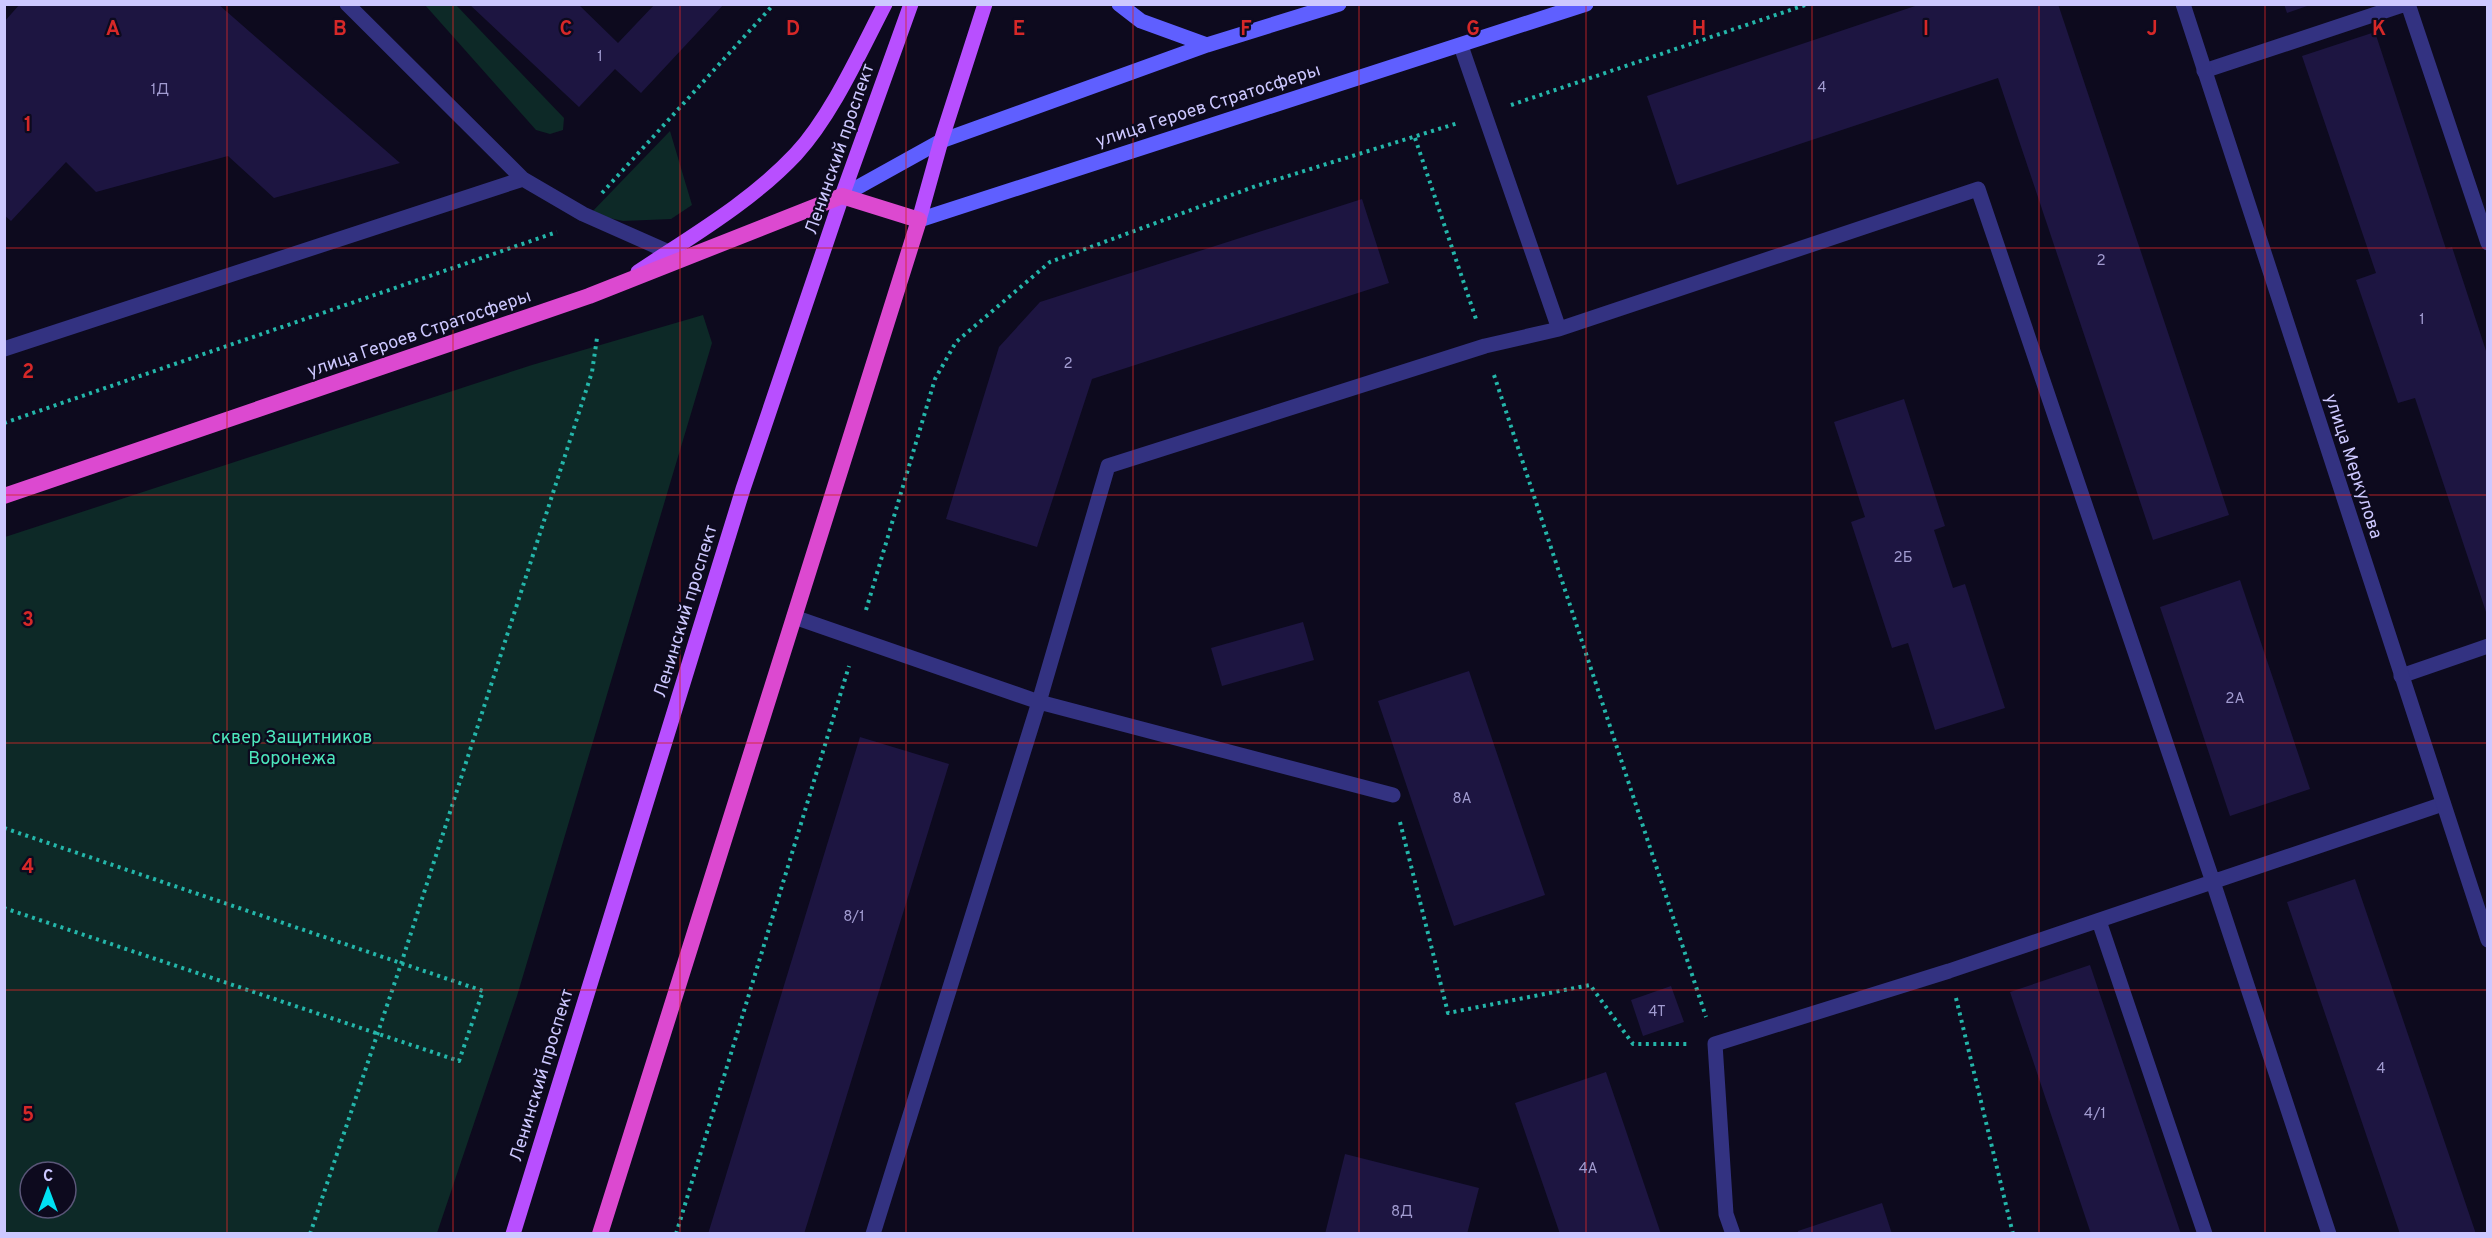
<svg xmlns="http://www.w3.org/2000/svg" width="2492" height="1238" viewBox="0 0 2492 1238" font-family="Overpass,sans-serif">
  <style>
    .green { fill: #0d2927; fill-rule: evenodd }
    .building { fill: #1d1541 }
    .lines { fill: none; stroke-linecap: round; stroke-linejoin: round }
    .path { stroke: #24b6aa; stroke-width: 4; stroke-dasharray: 3 4.5; stroke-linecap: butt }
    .service { stroke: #333281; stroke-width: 15 }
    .minor { stroke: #333281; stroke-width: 15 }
    .secondary { stroke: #5f5fff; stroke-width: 15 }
    .primary { stroke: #b84fff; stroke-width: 15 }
    .trunk { stroke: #dc49d0; stroke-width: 16 }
    .grid { fill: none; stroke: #d62828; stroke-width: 1.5; stroke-opacity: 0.55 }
    .labels { text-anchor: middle; stroke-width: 4.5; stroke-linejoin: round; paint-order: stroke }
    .number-label { font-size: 15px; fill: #a19bd0 }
    .street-label { font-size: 18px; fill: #cdc8ff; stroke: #0d0a1e }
    .park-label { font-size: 18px; fill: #4ce7bc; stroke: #0d0a1e }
    .grid-label { font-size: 20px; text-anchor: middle; font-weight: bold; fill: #d62828; stroke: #0d0a1e; stroke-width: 4.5; stroke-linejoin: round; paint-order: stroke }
  </style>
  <rect width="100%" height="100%" fill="#0d0a1e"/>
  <path class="green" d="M 425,5 L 456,5 L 564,118 L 563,130 L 550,134 L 536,130 Z
    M 670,131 L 692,205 L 671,219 L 623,221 L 590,214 Z
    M 703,315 L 712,343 L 517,996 L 437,1233 L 5,1233 L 5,537 L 532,365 ZM 30,1172 L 66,1172 L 66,1208 L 30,1208 Z"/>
  <path class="building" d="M 20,4 L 218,4 L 400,163 L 274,198 L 228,156 L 96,192 L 66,162 L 11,221 L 4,215 L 4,22 Z
    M 469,4 L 578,4 L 618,43 L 655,4 L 724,4 L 641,93 L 615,69 L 579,107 Z
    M 1921,4 L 2058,4 L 2229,515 L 2153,540 L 1998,78 L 1677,185 L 1647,96 Z
    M 2284,4 L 2310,4 L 2310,5 L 2287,13 Z
    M 2375,32 L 2446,249 L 2452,247 L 2488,357 L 2488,618 L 2415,398 L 2398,403 L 2356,280 L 2376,273 L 2302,56 Z
    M 1362,199 L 1389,283 L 1092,379 L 1037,547 L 946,519 L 999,347 L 1040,302 Z
    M 1904,399 L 1945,526 L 1934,530 L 1953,588 L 1965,584 L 2005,708 L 1935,730 L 1908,643 L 1892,648 L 1851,522 L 1865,517 L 1834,422 Z
    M 2240,580 L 2310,789 L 2230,816 L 2160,607 Z
    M 1303,622 L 1314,660 L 1222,686 L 1211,648 Z
    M 1469,671 L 1545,895 L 1454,926 L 1378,701 Z
    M 860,737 L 949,764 L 804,1234 L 708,1234 Z
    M 2355,879 L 2476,1234 L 2400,1234 L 2287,902 Z
    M 2090,965 L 2181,1234 L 2091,1234 L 2010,992 Z
    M 1671,986 L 1684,1022 L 1643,1036 L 1631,1000 Z
    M 1606,1072 L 1661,1234 L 1560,1234 L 1515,1103 Z
    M 1345,1154 L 1479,1188 L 1467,1234 L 1325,1234 Z
    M 1882,1203 L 1892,1234 L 1798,1234 L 1798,1231 Z"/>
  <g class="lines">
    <path class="path" d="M 1511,105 L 1808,4
      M 1415,138 L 1476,319
      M 602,193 L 774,4
      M 1494,375 L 1706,1017
      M 4,423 L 557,232
      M 866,610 L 935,379 L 956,342 L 1050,262 L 1256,186 L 1458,123
      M 1400,822 L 1448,1013 L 1590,985 L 1633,1044 L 1688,1044
      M 4,828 L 483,991 L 459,1061 L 4,908
      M 1956,998 L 2013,1234
      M 310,1234 L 401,964 L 592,372 L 597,338
      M 676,1234 L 849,666"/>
    <path class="service" d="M 347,4 L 523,179 L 583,214 L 669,252
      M 2408,4 L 2488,243
      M 1461,46 L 1559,329
      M 2204,71 L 2406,4
      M 4,349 L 523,179
      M 794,617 L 1039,702 L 1393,795
      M 2401,676 L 2488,646
      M 2099,921 L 2205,1234
      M 873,1234 L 1039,702 L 1108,466 L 1485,346 L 1559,329 L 1978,189 L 2213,882 L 2329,1234
      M 1733,1234 L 1726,1214 L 1715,1044 L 1949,971 L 2443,804"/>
    <path class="minor" d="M 2183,4 L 2488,940"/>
    <path class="secondary" d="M 1119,4 L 1141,21 L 1207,45
      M 842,196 L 941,141 L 1207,45 L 1339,4
      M 919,220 L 1586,4"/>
    <path class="primary" d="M 919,220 L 941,141 L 985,4
      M 638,272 C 692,236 751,202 796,154 C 832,115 860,52 885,4
      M 513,1234 L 743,489 L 842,196 L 911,4"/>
    <path class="trunk" d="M 4,496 L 589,296 L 842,196 L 919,220 L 600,1234"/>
  </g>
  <path class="grid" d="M 227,4 L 227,1234M 453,4 L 453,1234M 680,4 L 680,1234M 906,4 L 906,1234M 1133,4 L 1133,1234M 1359,4 L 1359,1234M 1586,4 L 1586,1234M 1812,4 L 1812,1234M 2039,4 L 2039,1234M 2265,4 L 2265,1234M 4,248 L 2488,248M 4,495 L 2488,495M 4,743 L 2488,743M 4,990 L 2488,990"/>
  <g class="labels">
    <g class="number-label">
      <text x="600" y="61">1</text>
      <text x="1822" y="92">4</text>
      <text x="160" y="94">1Д</text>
      <text x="2101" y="265">2</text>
      <text x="2422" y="324">1</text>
      <text x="1068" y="368">2</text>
      <text x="1903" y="562">2Б</text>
      <text x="2235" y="703">2А</text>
      <text x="1462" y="803">8А</text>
      <text x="854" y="921">8/1</text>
      <text x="1657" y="1016">4Т</text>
      <text x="2381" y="1073">4</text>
      <text x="2095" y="1118">4/1</text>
      <text x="1588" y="1173">4А</text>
      <text x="1402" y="1216">8Д</text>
    </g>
    <g class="street-label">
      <text transform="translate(1208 105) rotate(-18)" y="6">улица Героев Стратосферы</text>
      <text transform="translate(839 149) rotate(-71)" y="6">Ленинский проспект</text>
      <text transform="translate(419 333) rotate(-19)" y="6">улица Героев Стратосферы</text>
      <text transform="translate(2354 466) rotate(72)" y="6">улица Меркулова</text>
      <text transform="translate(685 611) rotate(-73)" y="6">Ленинский проспект</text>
      <text transform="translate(541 1075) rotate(-73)" y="6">Ленинский проспект</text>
    </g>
    <g class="park-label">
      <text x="292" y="743">сквер Защитников<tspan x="292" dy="21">Воронежа</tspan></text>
    </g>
  </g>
  <g class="grid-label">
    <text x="113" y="35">A</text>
    <text x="340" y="35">B</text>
    <text x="566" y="35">C</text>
    <text x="793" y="35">D</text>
    <text x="1019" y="35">E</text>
    <text x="1246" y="35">F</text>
    <text x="1473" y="35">G</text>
    <text x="1699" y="35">H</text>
    <text x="1926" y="35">I</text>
    <text x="2152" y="35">J</text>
    <text x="2379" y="35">K</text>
    <text x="28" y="131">1</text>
    <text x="28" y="378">2</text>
    <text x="28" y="626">3</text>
    <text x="28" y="873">4</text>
    <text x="28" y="1121">5</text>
  </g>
  <rect width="2492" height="1238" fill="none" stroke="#cdc8ff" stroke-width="12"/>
  <g transform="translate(48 1190)"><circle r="28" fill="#0d0a1e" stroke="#5a5678" stroke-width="1.5"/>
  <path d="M0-4.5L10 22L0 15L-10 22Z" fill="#00e1f3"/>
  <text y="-9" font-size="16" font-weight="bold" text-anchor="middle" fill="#cdc8ff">С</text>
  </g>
</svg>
